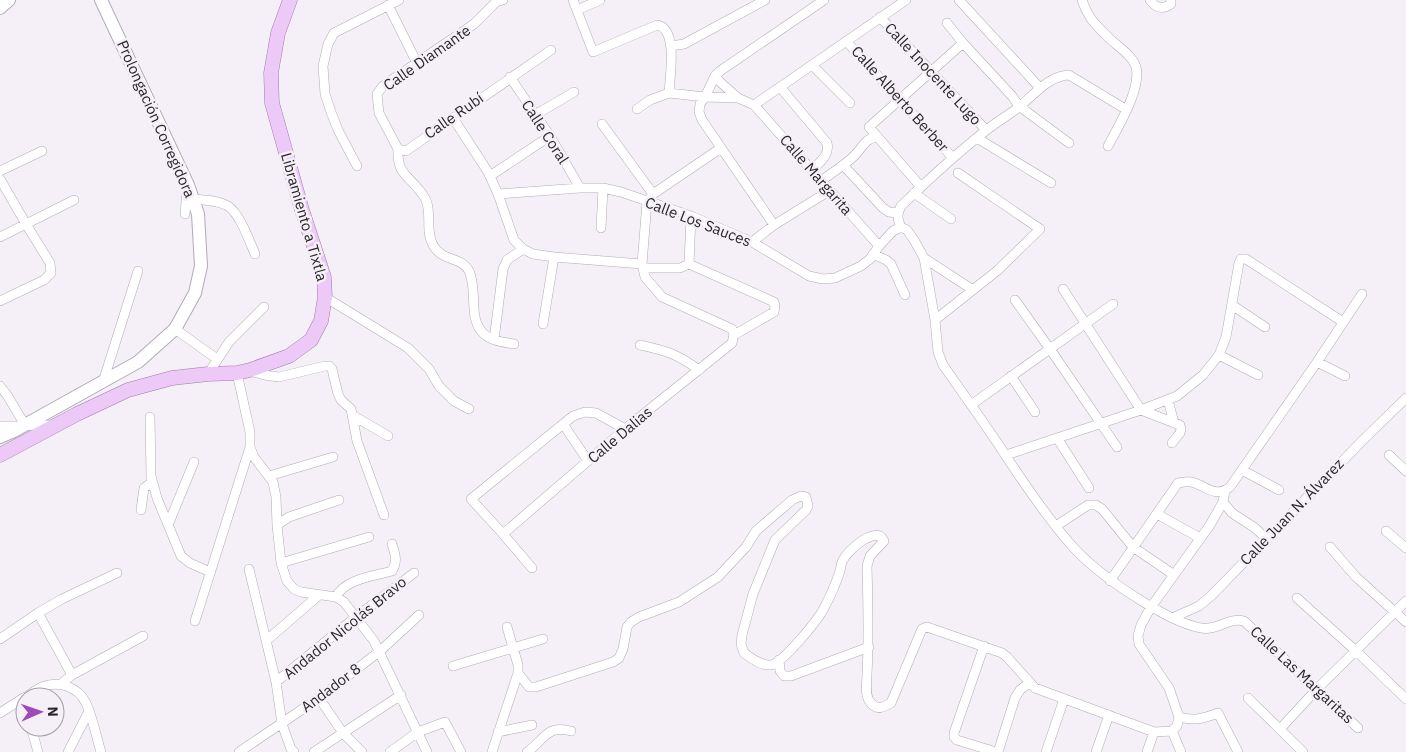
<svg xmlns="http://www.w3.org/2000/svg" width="1406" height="752" viewBox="0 0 1406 752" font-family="'IBM Plex Sans',sans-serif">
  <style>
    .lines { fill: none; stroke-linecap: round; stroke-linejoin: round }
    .street-casing { stroke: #b1acb3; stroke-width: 10 }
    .secondary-casing { stroke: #b1acb3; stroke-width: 14 }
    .primary-casing { stroke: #9f79ab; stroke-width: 15 }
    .street { stroke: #fff; stroke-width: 9 }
    .secondary { stroke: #fff; stroke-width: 12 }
    .primary { stroke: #ecc9f7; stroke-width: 14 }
    .labels { text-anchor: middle; stroke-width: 5; stroke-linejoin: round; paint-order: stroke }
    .street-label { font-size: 15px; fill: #282628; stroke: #f5f0f7 }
  </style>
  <rect width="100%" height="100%" fill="#f5f0f7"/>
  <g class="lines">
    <defs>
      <path id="street" d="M 573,0 L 593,52 L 657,25 C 678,28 670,77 669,93
        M 959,0 L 1040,88
        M 1082,0 C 1089,20 1096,25 1111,40 C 1119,47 1130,54 1135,64 C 1144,85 1118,127 1108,146
        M 1150,0 C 1156,8 1162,10 1171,4 L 1171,0
        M 388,5 L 417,63
        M 577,10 L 600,0
        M 880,17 L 986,130
        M 947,23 L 963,43 L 1012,96 L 1019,106 L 1069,143
        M 846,41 L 953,158
        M 671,46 L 684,44 L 765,0
        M 812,65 L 850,103
        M 715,76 L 719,81 L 738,98
        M 510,77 L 550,136 L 580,188
        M 780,87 L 827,143 C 830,155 820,162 812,170
        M 754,105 L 906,0
        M 637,109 L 650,100 L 669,93 L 705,97 L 738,98 L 754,105 L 879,246
        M 535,115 L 574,92
        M 453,118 L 488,172 L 498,194 L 514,240 L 523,249 L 533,254 L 554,257 L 642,264
        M 602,124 L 653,194 L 647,202 L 642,264 L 645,277 L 662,297 L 732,329 L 734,335
        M 977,138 L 1051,183
        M 398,149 C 397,174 407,174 420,191 C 422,194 425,197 426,200 C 432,215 425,231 433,245 C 442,262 461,256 469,271 C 478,290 468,316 482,332 C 490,341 503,342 514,344
        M 398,149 L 379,113 L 377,94 L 383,86 L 474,24 L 496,2 L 503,0
        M 398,149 L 406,151 L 551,50
        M 843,165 L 883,208 L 889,212 L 897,213
        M 357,166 L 338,130 L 331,112 L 325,94 L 323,66 L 328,44 L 334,33 L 399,0
        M 0,171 L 42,151
        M 490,176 L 550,136
        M 0,179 L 26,224 L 50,263 L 51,273 L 44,280 L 0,301
        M 821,181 C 832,173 843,166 853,157 C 862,149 864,139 876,137
        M 921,187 L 869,127 L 963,43
        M 914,193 L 951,219
        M 498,194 L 580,188 L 603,188 L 621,192 L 691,216 L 752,242 L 809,276 L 823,279 L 835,278 L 861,266 L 870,259 L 879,246 L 893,231 L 901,227
        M 653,194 L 721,148
        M 193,199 C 204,200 218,200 228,206 C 240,214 249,240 255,254
        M 185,214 L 187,190
        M 774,225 L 702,120 L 699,112 L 700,104 L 705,97 L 715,76 L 720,71 L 824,0
        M 901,227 L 907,230 L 914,240 L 924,258 L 935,320 L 938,352 L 943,365 C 964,395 986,425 1006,456 C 1027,488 1048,519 1073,547 C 1094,570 1119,587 1145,603 C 1162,613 1181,624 1201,628 C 1218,631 1228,617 1244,621 L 1358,728
        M 901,227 C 897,218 897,214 901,206 C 928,180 955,155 984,132 C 995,123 1007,116 1019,107 C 1034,95 1048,76 1069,75 L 1127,110
        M 601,228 L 603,188
        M 0,237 L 74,200
        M 752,242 L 774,225 L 829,191
        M 873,254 L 886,260 L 891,264 L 905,295
        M 924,258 L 973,290
        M 689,264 L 774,302 L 775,306 L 774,312 L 734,335
        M 689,264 L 691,216
        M 643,268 L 680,268 L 689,264
        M 1063,289 L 1141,410 L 1180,425 L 1181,429 L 1180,433 L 1172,443
        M 325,297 L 408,348 L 429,369 L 439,386 L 454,401 L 469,409
        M 1015,300 L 1050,349 L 1117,447
        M 1232,305 L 1265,327
        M 935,320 L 998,270 L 1040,229 L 958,173
        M 543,324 L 554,257
        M 175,329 L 217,359
        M 494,340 L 503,269 L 507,260 L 523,249
        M 640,345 C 666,351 676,353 699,370
        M 1219,355 L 1258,375
        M 1317,362 L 1345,376
        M 250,371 L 264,375 L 279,377 L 325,366 L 329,366 L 332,369 L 338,394 L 341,400 L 351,409 L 357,441 L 384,515
        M 208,374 L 229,342 L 264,307
        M 1011,376 L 1035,412
        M 103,382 L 138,271
        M 0,386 L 7,395 L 25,425
        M 1168,400 L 1174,423
        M 971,405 L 1113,304
        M 352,415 L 388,436
        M 150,417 L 151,476 L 157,498 L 181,556 L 190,563 L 210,572
        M 563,424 L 588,461
        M 0,426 L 52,425
        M 1057,438 L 1089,488
        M 250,447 L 254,457 L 273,482 L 276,497 L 277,525 L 281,563 L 287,581 L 294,589 L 301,592 L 336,597 L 344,602 L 374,641 L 427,752
        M 1006,455 L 1141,410 L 1177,396 L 1203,375 L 1219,355 L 1226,337 L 1239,263 L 1241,259 L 1246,259 L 1343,322
        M 1389,455 L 1406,471
        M 1242,470 L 1279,490
        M 269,476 L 333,457
        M 1223,502 L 1232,513 L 1255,528 L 1266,538
        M 141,510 L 144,488 L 152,482
        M 1157,514 L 1200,538
        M 168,525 L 194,462
        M 277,525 L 289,517 L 339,500
        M 1056,526 L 1088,505 L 1096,505 L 1102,509 L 1133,547 L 1174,575
        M 1386,531 L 1406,548
        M 503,534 L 625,429 L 732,343 L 734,335
        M 1330,547 L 1356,577 L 1406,622
        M 281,563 L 369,537
        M 532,568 L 503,534 L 471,499 L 573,416 L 585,412 L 596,413 L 625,429
        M 249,569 L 276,682 L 282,724 L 291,749 L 294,752
        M 1110,581 L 1178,483 C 1183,482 1186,481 1191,482 C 1206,485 1214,499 1230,487 L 1317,362 L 1362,294
        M 336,597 C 344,579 375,576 392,571 C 398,561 395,554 392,544
        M 1297,598 L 1356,651 L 1406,699
        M 38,613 L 72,675
        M 1172,618 L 1199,606 L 1212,595 L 1362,441 L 1406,398
        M 195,621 L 250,447 L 250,432 L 237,373
        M 0,639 L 38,613 L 62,599 L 117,573
        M 266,641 L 319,595
        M 984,646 L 954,733 L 954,737 L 957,740 L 996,752
        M 779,660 L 780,671 L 784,676 L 791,676 L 869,647
        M 453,666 L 543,639
        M 518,673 L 529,687 L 536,687 L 613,662 L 619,658 L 623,649 L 627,627 L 631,622 L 639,617 L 679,602 L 718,577 L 746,547 L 756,531 L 792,500 L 801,496 L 806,497 L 808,506 L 806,510 L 775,540 L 753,594 L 742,635 L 741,644 L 744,653 C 751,658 761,666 771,665 C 783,663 820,618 825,606 C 831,595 836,583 840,571 C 841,567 841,563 843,560 C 848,550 877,524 884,541 L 870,556 L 867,566 C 868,602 869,638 867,674 C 867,683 864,696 871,703 C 877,711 884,707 891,703 L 922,629 L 927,627 L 1002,653 L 1007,657 L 1035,688 L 1154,732 L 1172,731 L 1177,726 L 1179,717 L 1169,688 L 1139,644 L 1138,636 L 1141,625 L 1151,607 L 1210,525 L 1223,502 L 1225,491
        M 276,682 L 356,617 L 414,573
        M 61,684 L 72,675 L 143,636
        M 26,697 C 31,694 37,689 42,687 C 59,680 78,687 86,703 C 93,718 96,736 101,752
        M 319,698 L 343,733 L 362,752
        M 1248,698 L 1303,752
        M 0,713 L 25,697
        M 1179,717 C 1195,721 1202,719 1218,713 L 1238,752
        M 31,727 L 38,752
        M 1280,729 L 1317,689 L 1406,601
        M 1172,731 L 1181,752
        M 498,732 L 532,725
        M 68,752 L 89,711
        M 239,752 L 319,698 L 380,651 L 419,615
        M 314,752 L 401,695
        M 390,752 L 418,732 L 445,722 L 461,752
        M 492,752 L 518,673 L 518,665 L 507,627
        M 527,752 C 544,741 546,724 571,731
        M 998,752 L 1015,698 L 1020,690 L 1029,683
        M 1046,752 L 1064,699
        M 1096,752 L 1109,715
        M 1147,752 L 1154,732"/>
      <path id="secondary" d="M 0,8 L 9,0
        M 0,437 L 14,431 L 138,362 L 175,329 L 195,293 L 201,266 L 198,214 L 188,185 L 101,0"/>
      <path id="primary" d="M 0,455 L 77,414 L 128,390 L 172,378 L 208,374 L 237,373 L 250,370 L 289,356 L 311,340 L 321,321 L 325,297 L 324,277 L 302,210 L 272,103 L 271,73 L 278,33 L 290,0"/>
    </defs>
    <use href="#street" class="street-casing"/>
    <use href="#secondary" class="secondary-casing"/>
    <use href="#primary" class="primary-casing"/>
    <use href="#street" class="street"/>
    <use href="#secondary" class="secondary"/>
    <use href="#primary" class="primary"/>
  </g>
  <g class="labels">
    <g class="street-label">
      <text transform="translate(427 58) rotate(-35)" y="5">Calle Diamante</text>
      <text transform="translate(933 74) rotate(47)" y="5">Calle Inocente Lugo</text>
      <text transform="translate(900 99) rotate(48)" y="5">Calle Alberto Berber</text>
      <text transform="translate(454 116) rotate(-35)" y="5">Calle Rubí</text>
      <text transform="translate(156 119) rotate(66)" y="5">Prolongación Corregidora</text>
      <text transform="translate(545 132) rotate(57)" y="5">Calle Coral</text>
      <text transform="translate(816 175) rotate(49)" y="5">Calle Margarita</text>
      <text transform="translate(304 217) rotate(74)" y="5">Libramiento a Tixtla</text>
      <text transform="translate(698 222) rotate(21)" y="5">Calle Los Sauces</text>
      <text transform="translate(620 435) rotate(-40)" y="5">Calle Dalias</text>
      <text transform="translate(1292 512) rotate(-46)" y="5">Calle Juan N. Álvarez</text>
      <text transform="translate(345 628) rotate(-39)" y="5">Andador Nicolás Bravo</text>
      <text transform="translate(1302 675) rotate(43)" y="5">Calle Las Margaritas</text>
      <text transform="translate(331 688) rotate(-37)" y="5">Andador 8</text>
    </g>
  </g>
  <g transform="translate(40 712) rotate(88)"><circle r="24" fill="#f5f0f7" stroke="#a39fa4"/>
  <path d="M0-4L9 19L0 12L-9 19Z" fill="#9f4ab8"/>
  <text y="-8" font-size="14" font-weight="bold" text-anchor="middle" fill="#282628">N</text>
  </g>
</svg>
